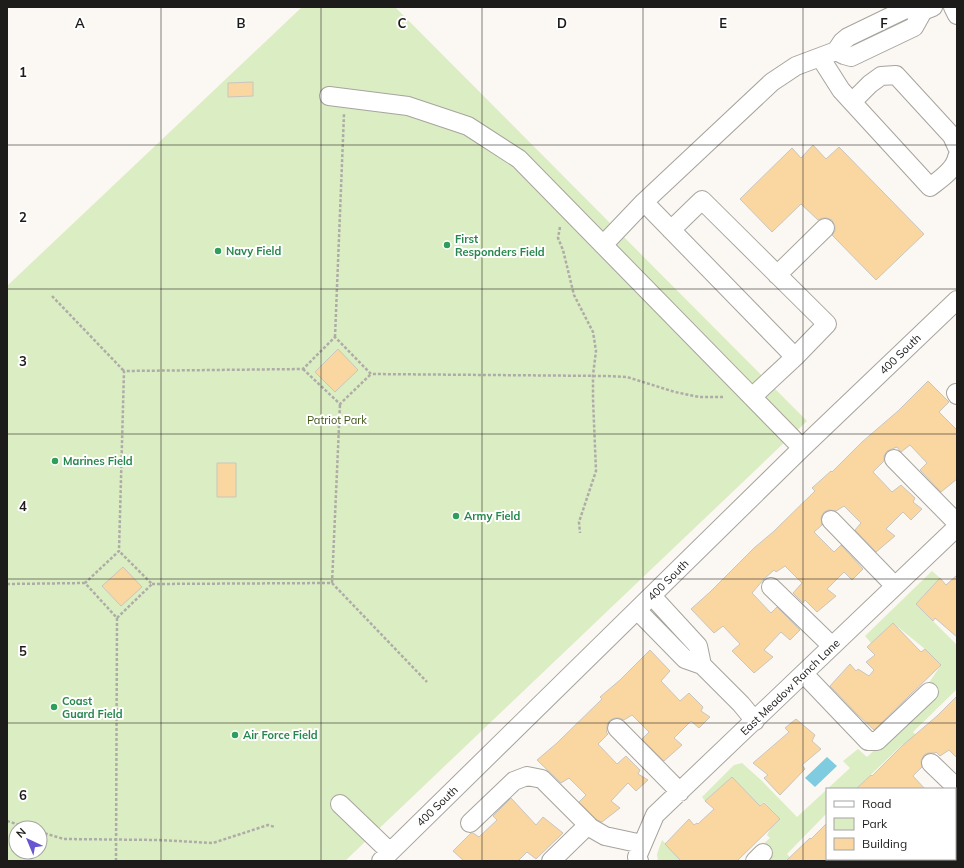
<svg xmlns="http://www.w3.org/2000/svg" width="964" height="868" viewBox="0 0 964 868" font-family="Mulish,sans-serif">
  <style>
    .green { fill: #dbedc2; fill-rule: evenodd }
    .water { fill: #7fcbe0 }
    .building { fill: #fad7a0; stroke: #c9c5bf }
    .lines { fill: none; stroke-linecap: round; stroke-linejoin: round }
    .minor-casing { stroke: #a7a49e; stroke-width: 20 }
    .path { stroke: #afaca8; stroke-width: 2.5; stroke-dasharray: 3 2; stroke-linecap: butt }
    .minor { stroke: #fff; stroke-width: 18 }
    .grid { fill: none; stroke: #1d1c1a; stroke-width: 1; stroke-opacity: 0.55 }
    .leisure-dot { fill: #2e9e5b; stroke: #fff; stroke-width: 1.5 }
    .labels { text-anchor: middle; stroke-width: 4; stroke-linejoin: round; paint-order: stroke }
    .leisure-label { font-size: 11px; font-weight: bold; fill: #27864d; stroke: #fff; text-anchor: start }
    .street-label { font-size: 11px; fill: #1d1c1a; stroke: #fff }
    .park-label { font-size: 11px; fill: #405418; stroke: #fff }
    .grid-label { font-size: 13px; text-anchor: middle; font-weight: bold; fill: #1d1c1a; stroke: #fff; stroke-width: 4; stroke-linejoin: round; paint-order: stroke }
  </style>
  <rect width="100%" height="100%" fill="#fbf7f2"/>
  <path class="green" d="M 302,7 L 395,7 L 807,421 L 345,861 L 7,861 L 7,286 ZM 16,828 L 40,828 L 40,852 L 16,852 Z
    M 932,571 L 940,578 L 916,604 L 957,645 L 957,689 L 913,732 L 931,752 L 921,761 L 903,744 L 856,789 L 827,789 L 827,813 L 787,854 L 793,861 L 758,861 L 761,846 L 770,838 L 767,835 L 770,829 L 780,819 L 764,802 L 759,806 L 732,777 L 705,801 L 702,797 L 734,765 L 742,763 L 761,780 L 797,817 L 850,768 L 843,761 L 858,749 L 867,757 L 933,694 L 926,687 L 941,665 L 925,649 L 893,623 L 871,643 L 865,636 Z
    M 662,840 L 683,861 L 658,861 L 657,854 Z"/>
  <path class="water" d="M 827,757 L 837,766 L 815,787 L 805,778 Z"/>
  <path class="building" d="M 253,82 L 253,96 L 228,97 L 228,83 Z
    M 813,145 L 826,159 L 839,147 L 924,234 L 876,280 L 832,235 L 835,231 L 835,226 L 832,220 L 827,218 L 823,218 L 818,220 L 801,204 L 772,232 L 740,199 L 792,148 L 801,158 Z
    M 338,349 L 358,370 L 335,392 L 315,372 Z
    M 928,381 L 949,402 L 939,412 L 957,430 L 957,479 L 941,492 L 920,470 L 927,463 L 910,445 L 901,452 L 897,447 L 887,451 L 884,456 L 884,461 L 873,472 L 892,492 L 901,485 L 915,498 L 913,502 L 922,509 L 911,520 L 903,512 L 886,529 L 895,536 L 876,552 L 855,530 L 861,523 L 844,506 L 836,511 L 829,510 L 824,512 L 821,518 L 822,525 L 814,532 L 834,552 L 841,545 L 863,569 L 852,580 L 844,572 L 827,589 L 836,596 L 817,612 L 805,600 L 803,603 L 793,593 L 802,583 L 785,566 L 776,572 L 774,570 L 764,579 L 752,593 L 771,613 L 777,607 L 800,630 L 790,640 L 781,632 L 764,650 L 773,657 L 754,673 L 732,651 L 740,644 L 723,626 L 714,633 L 691,609 L 710,592 L 754,548 L 773,532 L 815,491 L 812,488 L 831,471 L 832,472 L 862,442 L 898,411 Z
    M 217,463 L 236,463 L 236,497 L 217,497 Z
    M 123,567 L 142,587 L 121,606 L 102,586 Z
    M 957,575 L 957,637 L 935,618 L 933,621 L 916,604 L 940,578 L 946,585 Z
    M 893,623 L 921,652 L 925,649 L 941,665 L 874,730 L 857,714 L 830,686 L 850,664 L 856,671 L 858,669 L 869,676 L 874,670 L 866,662 L 875,655 L 867,647 Z
    M 650,650 L 670,671 L 661,681 L 680,701 L 689,693 L 703,707 L 701,711 L 710,717 L 699,728 L 691,721 L 674,738 L 682,745 L 664,761 L 642,739 L 649,732 L 632,715 L 624,720 L 619,718 L 615,718 L 610,720 L 607,725 L 607,731 L 606,732 L 608,734 L 598,744 L 617,764 L 626,756 L 640,770 L 638,774 L 648,780 L 636,791 L 628,783 L 611,801 L 620,808 L 602,822 L 597,820 L 579,802 L 586,795 L 569,778 L 561,783 L 537,760 L 557,743 L 602,699 L 600,697 L 620,680 Z
    M 957,696 L 957,758 L 949,750 L 940,756 L 936,752 L 935,753 L 928,753 L 924,755 L 921,761 L 922,767 L 913,776 L 925,789 L 856,789 L 871,775 L 872,776 L 902,746 L 937,716 Z
    M 796,719 L 815,735 L 812,741 L 821,749 L 802,765 L 805,769 L 780,795 L 764,778 L 768,775 L 753,763 L 789,732 L 785,728 Z
    M 732,777 L 760,806 L 764,803 L 780,819 L 737,861 L 681,861 L 665,844 L 689,819 L 694,825 L 697,823 L 698,824 L 714,809 L 705,801 Z
    M 511,798 L 536,825 L 543,817 L 563,833 L 536,859 L 527,852 L 518,861 L 464,861 L 453,851 L 471,833 L 473,833 L 479,837 L 497,820 L 493,816 Z
    M 827,823 L 827,861 L 786,861 L 810,838 L 811,839 Z"/>
  <g class="lines">
    <defs>
      <path id="minor" d="M 953,7 L 957,15
        M 836,51 L 844,55 L 851,57 L 914,27 L 923,11
        M 820,57 L 841,90 L 930,187 C 939,180 955,170 957,157
        M 329,96 L 408,106 L 468,126 L 519,159 L 802,448
        M 852,102 L 870,84 L 881,76 L 896,75 L 952,136 L 957,147
        M 644,202 L 772,82 L 796,66 L 836,51 L 842,42 L 848,37 L 906,9 L 923,11 L 933,7
        M 671,230 L 702,200 L 827,324 L 795,357
        M 603,245 L 644,202 L 795,357 L 752,397
        M 777,275 L 825,228
        M 956,393 L 957,395
        M 894,459 L 957,523
        M 831,520 L 895,586
        M 771,587 L 832,646
        M 652,596 L 698,646 L 702,665
        M 637,610 L 685,659 L 702,665 L 741,704 L 755,721
        M 804,674 L 868,741 L 877,741 L 929,692
        M 617,728 L 680,792
        M 931,763 L 957,788
        M 340,804 L 390,852
        M 470,823 L 514,781 L 527,776 L 542,779 L 591,828 L 605,836 L 642,844
        M 904,859 L 906,861
        M 381,861 L 802,448 L 957,300
        M 551,861 L 588,825
        M 639,861 L 637,857 L 655,815 L 957,527
        M 755,861 L 763,853"/>
    </defs>
    <use href="#minor" class="minor-casing"/>
    <path class="path" d="M 560,227 L 558,238 L 563,250 L 574,295 L 593,332 L 596,351 L 593,375 L 593,399 L 596,471 L 579,522 L 580,533
      M 52,296 L 124,371
      M 335,337 L 344,114
      M 303,369 L 340,404 L 371,374
      M 332,583 L 340,404
      M 7,584 L 85,583
      M 152,584 L 332,583 L 427,682
      M 117,618 L 152,584 L 119,551
      M 7,821 L 29,828
      M 40,832 L 64,839 L 159,840 L 213,843 L 268,825 L 275,827
      M 116,861 L 117,618 L 85,583 L 119,551 L 124,371 L 303,369 L 335,337 L 371,374 L 608,376 L 627,377 L 675,392 L 699,397 L 723,397"/>
    <use href="#minor" class="minor"/>
  </g>
  <path class="grid" d="M 161,7 L 161,861M 321,7 L 321,861M 482,7 L 482,861M 643,7 L 643,861M 803,7 L 803,861M 7,145 L 957,145M 7,289 L 957,289M 7,434 L 957,434M 7,579 L 957,579M 7,723 L 957,723"/>
  <g class="leisure-dot">
    <circle cx="447" cy="245" r="4"/>
    <circle cx="218" cy="251" r="4"/>
    <circle cx="55" cy="461" r="4"/>
    <circle cx="456" cy="516" r="4"/>
    <circle cx="54" cy="707" r="4"/>
    <circle cx="235" cy="735" r="4"/>
  </g>
  <g class="labels">
    <g class="leisure-label">
      <text x="455" y="243">First<tspan x="455" dy="13">Responders Field</tspan></text>
      <text x="226" y="255">Navy Field</text>
      <text x="63" y="465">Marines Field</text>
      <text x="464" y="520">Army Field</text>
      <text x="62" y="705">Coast<tspan x="62" dy="13">Guard Field</tspan></text>
      <text x="243" y="739">Air Force Field</text>
    </g>
    <g class="street-label">
      <text transform="translate(900 354) rotate(-44)" y="4">400 South</text>
      <text transform="translate(668 580) rotate(-45)" y="4">400 South</text>
      <text transform="translate(790 687) rotate(-44)" y="4">East Meadow Ranch Lane</text>
      <text transform="translate(437 806) rotate(-44)" y="4">400 South</text>
    </g>
    <g class="park-label">
      <text x="337" y="424">Patriot Park</text>
    </g>
  </g>
  <g class="grid-label">
    <text x="80" y="28">A</text>
    <text x="241" y="28">B</text>
    <text x="402" y="28">C</text>
    <text x="562" y="28">D</text>
    <text x="723" y="28">E</text>
    <text x="884" y="28">F</text>
    <text x="23" y="77">1</text>
    <text x="23" y="222">2</text>
    <text x="23" y="366">3</text>
    <text x="23" y="511">4</text>
    <text x="23" y="656">5</text>
    <text x="23" y="800">6</text>
  </g>
  <rect width="964" height="868" fill="none" stroke="#1d1c1a" stroke-width="16"/>
  <rect x="826" y="788" width="130" height="72" fill="#ffffff" stroke="#a5a4a3"/>
  <rect x="834" y="801" width="20" height="6" fill="#ffffff" stroke="#a5a4a3"/>
  <text x="862" y="808" font-size="12" fill="#1d1c1a">Road</text>
  <rect x="834" y="818" width="20" height="12" fill="#dbedc2" stroke="#a5a4a3"/>
  <text x="862" y="828" font-size="12" fill="#1d1c1a">Park</text>
  <rect x="834" y="838" width="20" height="12" fill="#fad7a0" stroke="#a5a4a3"/>
  <text x="862" y="848" font-size="12" fill="#1d1c1a">Building</text>
  <g transform="translate(28 840) rotate(316)"><circle r="19" fill="#ffffff" stroke="#a5a4a3"/>
  <path d="M0-3L7 15L0 10L-7 15Z" fill="#6756d0"/>
  <text y="-6" font-size="11" font-weight="bold" text-anchor="middle" fill="#1d1c1a">N</text>
  </g>
</svg>
